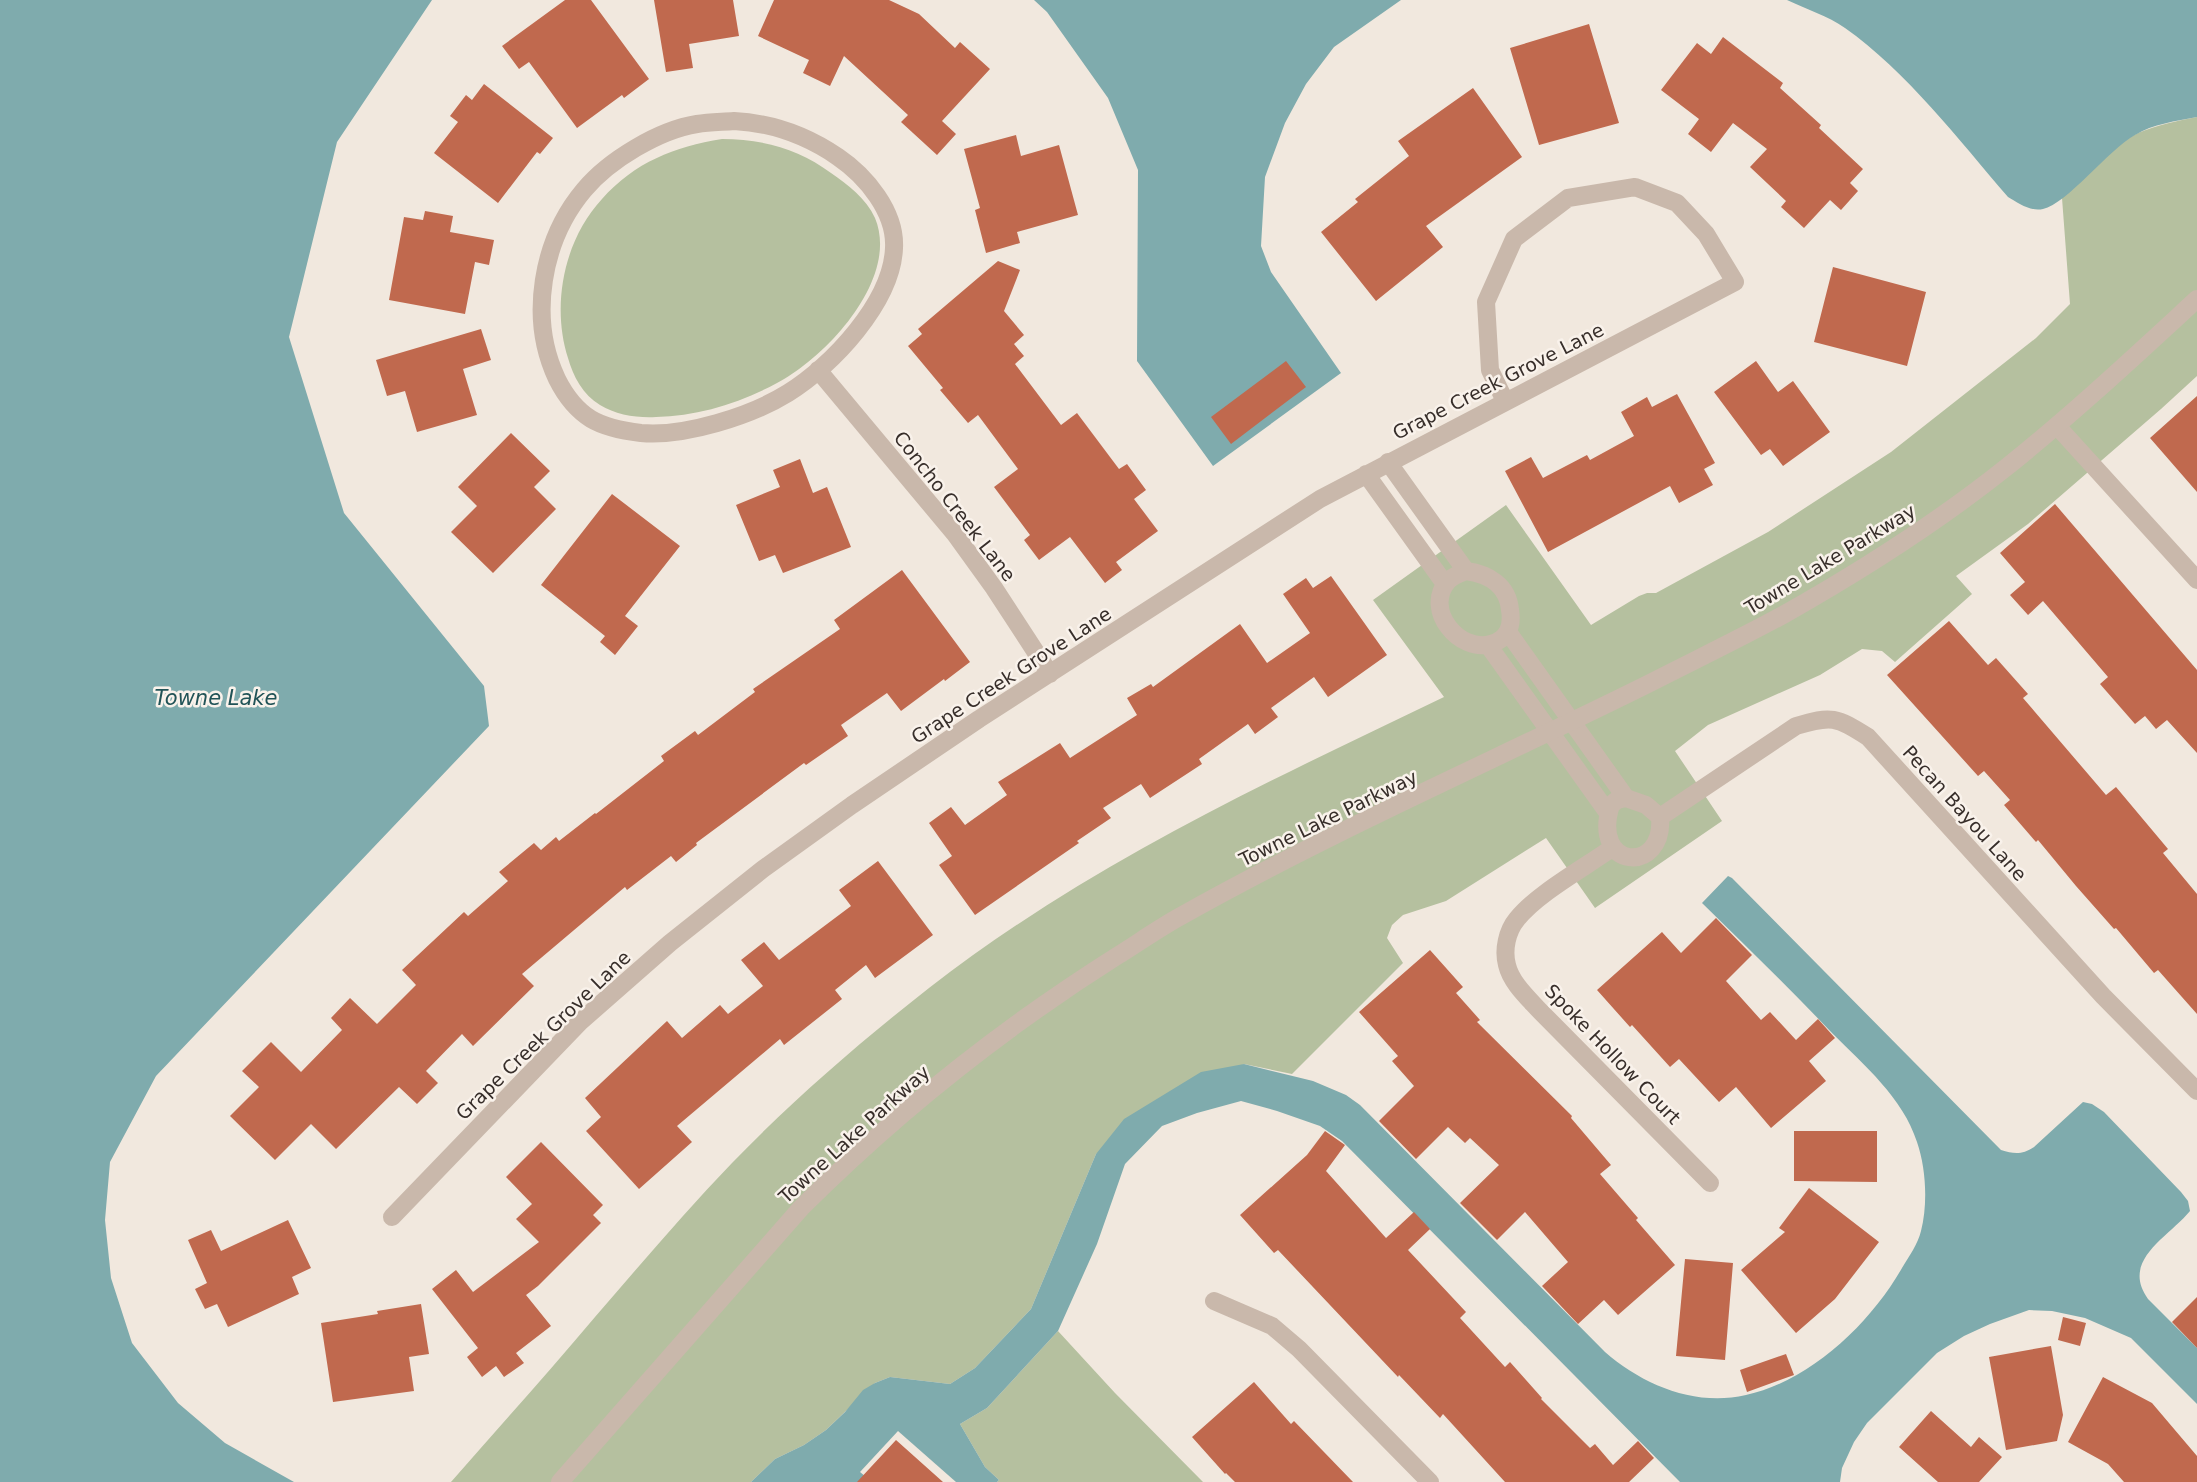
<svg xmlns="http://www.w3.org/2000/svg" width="2197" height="1482" viewBox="0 0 2197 1482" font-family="'DejaVu Sans',sans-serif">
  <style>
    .green { fill: #b5c09f }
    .water { fill: #7fabad }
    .pier { fill: #f1e8de }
    .building { fill: #c0694e }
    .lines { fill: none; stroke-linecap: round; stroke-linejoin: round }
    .minor { stroke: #c9b8ab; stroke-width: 18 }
    .tertiary { stroke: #c9b8ab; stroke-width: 18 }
    .labels { text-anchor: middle; stroke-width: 5; stroke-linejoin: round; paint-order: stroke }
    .street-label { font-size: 19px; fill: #372e2a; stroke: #f9f2eb }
    .water-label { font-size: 21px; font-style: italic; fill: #215357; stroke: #f9f2eb }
  </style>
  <rect width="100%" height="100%" fill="#f1e8de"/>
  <path class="green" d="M 2197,117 L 2197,376 L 2161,409 L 2028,524 L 1956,576 L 1972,594 L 1895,662 L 1882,651 L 1862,649 L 1820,675 L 1708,725 L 1675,751 L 1722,821 L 1595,908 L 1546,838 L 1446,901 L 1403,915 L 1392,925 L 1387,938 L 1403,963 L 1292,1074 L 1244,1064 L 1096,1154 L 1031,1309 L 975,1368 L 950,1384 L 890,1377 L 875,1383 L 826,1430 L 804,1445 L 775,1459 L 751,1482 L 451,1482 C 499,1427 548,1373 595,1317 C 640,1265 684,1213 732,1163 C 793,1100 860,1042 929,988 C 1087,865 1265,783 1444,697 L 1373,600 L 1506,505 L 1591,625 L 1639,596 L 1647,593 L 1656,593 L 1768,532 L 1891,452 L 2036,338 L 2070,304 L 2062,198 C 2084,178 2111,146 2138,133 C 2157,125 2177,121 2197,117 Z
    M 722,139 C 762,139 799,149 831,173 C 848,185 866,198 875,218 C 900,278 827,357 777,383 C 740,403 698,416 656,417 C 637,418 616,415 600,405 C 583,395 573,376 568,358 C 551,305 564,240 602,199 C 635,162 674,147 722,139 Z
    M 1058,1331 L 1115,1393 L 1203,1482 L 997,1482 L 999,1480 L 985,1467 L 960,1424 L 987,1408 Z"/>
  <path class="water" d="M 0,0 L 432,0 L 337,142 L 289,337 L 344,513 L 484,686 L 489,726 L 156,1076 L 110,1162 L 105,1220 L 111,1278 L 132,1343 L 178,1403 L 225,1443 L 294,1482 L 0,1482 Z
    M 1034,0 L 1401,0 L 1334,47 L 1306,84 L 1285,123 L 1265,177 L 1261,246 L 1271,272 L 1341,373 L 1213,466 L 1137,361 L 1138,170 L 1108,98 L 1047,12 Z
    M 1787,0 L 2197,0 L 2197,117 C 2176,121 2153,124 2135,135 C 2108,150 2067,204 2043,209 C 2031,212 2018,203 2008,197 C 1959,140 1906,71 1845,28 C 1828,16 1806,9 1787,0 Z
    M 1728,876 L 1732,878 L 2001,1150 C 2014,1154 2022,1155 2034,1147 L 2083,1102 L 2092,1104 L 2104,1112 L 2181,1192 L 2188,1201 L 2190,1211 C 2169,1237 2120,1260 2148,1299 L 2197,1348 L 2197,1404 L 2131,1338 L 2085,1318 L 2052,1311 L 2029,1310 L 1990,1324 L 1964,1336 L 1937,1353 L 1867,1423 L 1854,1442 L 1842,1468 L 1840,1482 L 1680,1482 L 1342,1141 L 1320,1126 L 1277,1111 L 1241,1101 L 1197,1113 L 1162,1126 L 1125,1164 L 1097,1244 L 1058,1331 L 987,1408 L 960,1424 L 985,1467 L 999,1480 L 997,1482 L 751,1482 L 775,1459 L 804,1445 L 826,1430 L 845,1412 L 863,1390 L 875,1383 L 890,1377 L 950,1384 L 975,1368 L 1031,1309 L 1096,1154 L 1124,1119 L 1201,1072 L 1244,1064 L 1313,1081 L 1346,1095 L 1360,1105 L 1605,1352 C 1643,1385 1695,1407 1746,1395 C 1810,1381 1870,1324 1902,1268 C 1909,1256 1918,1244 1921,1231 C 1928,1204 1926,1168 1917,1142 C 1903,1098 1864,1065 1833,1034 C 1790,989 1746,946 1702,903 Z"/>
  <path class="pier" d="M 898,1431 L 956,1482 L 872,1482 L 860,1472 Z"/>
  <path class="building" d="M 565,0 L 591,0 L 649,79 L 624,98 L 622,95 L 577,128 L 529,62 L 519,69 L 502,46 Z
    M 654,0 L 733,0 L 739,36 L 689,44 L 693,68 L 666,72 Z
    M 774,0 L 889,0 L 919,14 L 955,48 L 960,42 L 990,69 L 942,121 L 956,134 L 937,155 L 901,122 L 908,115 L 844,56 L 830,86 L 803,73 L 809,60 L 758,36 Z
    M 1589,24 L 1619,123 L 1539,145 L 1510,48 Z
    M 1723,37 L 1783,83 L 1780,88 L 1821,125 L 1819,128 L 1863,169 L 1850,183 L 1858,191 L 1841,210 L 1830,200 L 1804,228 L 1781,207 L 1786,201 L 1750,167 L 1767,149 L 1733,123 L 1711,152 L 1688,134 L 1699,119 L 1661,90 L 1697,43 L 1711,54 Z
    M 484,84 L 553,138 L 540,154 L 537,152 L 498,203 L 434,153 L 458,122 L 450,116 L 466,95 L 472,100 Z
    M 1473,88 L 1522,157 L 1426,226 L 1443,247 L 1376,301 L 1321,232 L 1358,202 L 1355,199 L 1409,156 L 1398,141 Z
    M 1016,135 L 1021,156 L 1059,145 L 1078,215 L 1017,232 L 1020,243 L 986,253 L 975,210 L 980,208 L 964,149 Z
    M 425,211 L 453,216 L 450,232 L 494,240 L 489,265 L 475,262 L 465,314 L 389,300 L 404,217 L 423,220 Z
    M 998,261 L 1020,270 L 1004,311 L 1024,335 L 1014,344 L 1024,356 L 1015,364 L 1061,425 L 1077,413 L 1119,469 L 1127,464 L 1146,490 L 1134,499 L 1158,531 L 1116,562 L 1122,570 L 1105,583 L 1070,537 L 1039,560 L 1024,540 L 1030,535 L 994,487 L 1018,469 L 978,415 L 968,423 L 940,390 L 943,388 L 908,346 L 922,334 L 918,329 Z
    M 1833,267 L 1926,292 L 1907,366 L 1814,342 Z
    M 481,329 L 491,360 L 463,369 L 477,415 L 417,432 L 405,391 L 387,396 L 376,360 Z
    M 1286,361 L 1306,387 L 1231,444 L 1211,417 Z
    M 1756,361 L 1778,392 L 1793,381 L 1830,432 L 1783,466 L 1770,449 L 1761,455 L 1714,392 Z
    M 1677,394 L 1715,463 L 1704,469 L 1713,485 L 1679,503 L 1670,486 L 1548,552 L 1505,471 L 1531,457 L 1543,478 L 1587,455 L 1590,460 L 1634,436 L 1621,412 L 1647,397 L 1652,407 Z
    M 2197,396 L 2197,492 L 2150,438 Z
    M 511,433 L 550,471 L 534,487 L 556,509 L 493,573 L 451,532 L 477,506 L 458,487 Z
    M 800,459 L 813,493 L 827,487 L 851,547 L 783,573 L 775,555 L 759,561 L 736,505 L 780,487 L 773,470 Z
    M 612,494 L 680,546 L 625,616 L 638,626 L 615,655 L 600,642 L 605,636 L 541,585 Z
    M 2055,504 L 2197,670 L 2197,753 L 2167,720 L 2156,729 L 2145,716 L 2135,724 L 2100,684 L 2108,677 L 2043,601 L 2028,615 L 2010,595 L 2025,582 L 2000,553 Z
    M 902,570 L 970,662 L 945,681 L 944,679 L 901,711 L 887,693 L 841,725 L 848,736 L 806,765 L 804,763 L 696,843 L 697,845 L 676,862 L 671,856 L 627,890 L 625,887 L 522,974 L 534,986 L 473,1046 L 462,1034 L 426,1071 L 438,1083 L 417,1104 L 399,1087 L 336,1149 L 311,1124 L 275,1160 L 230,1116 L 259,1087 L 242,1071 L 271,1042 L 301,1072 L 342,1030 L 331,1018 L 350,998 L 377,1024 L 416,985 L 402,970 L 464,912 L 468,916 L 508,881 L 499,872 L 534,843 L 541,850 L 556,837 L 559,841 L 595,813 L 596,814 L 664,761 L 661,756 L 695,731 L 698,735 L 755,692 L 753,689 L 840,629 L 834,620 Z
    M 1331,576 L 1387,655 L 1328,697 L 1314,677 L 1271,708 L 1278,717 L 1255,734 L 1248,724 L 1199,759 L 1202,764 L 1150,798 L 1141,784 L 1103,808 L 1111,818 L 1077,841 L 1079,843 L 975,915 L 939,865 L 952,856 L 929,823 L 951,807 L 965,825 L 1007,795 L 998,782 L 1060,743 L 1070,758 L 1137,715 L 1127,698 L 1151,684 L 1153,687 L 1240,624 L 1267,663 L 1310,633 L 1283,594 L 1306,578 L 1313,588 Z
    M 1949,621 L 1988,665 L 1996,658 L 2028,694 L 2023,698 L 2106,795 L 2116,787 L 2168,849 L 2163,853 L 2197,894 L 2197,1014 L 2158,970 L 2154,973 L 2116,928 L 2114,929 L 2076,886 L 2038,840 L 2036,842 L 2004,805 L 2010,800 L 1984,771 L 1978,776 L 1887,675 Z
    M 878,861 L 933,935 L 875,978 L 866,965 L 835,990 L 842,999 L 784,1045 L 780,1039 L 677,1126 L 692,1142 L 639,1189 L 586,1131 L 601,1117 L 585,1098 L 667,1021 L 682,1038 L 720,1005 L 728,1014 L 763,986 L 741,960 L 764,942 L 779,960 L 851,906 L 839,890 Z
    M 1716,918 L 1752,955 L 1726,981 L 1761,1020 L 1770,1012 L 1796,1040 L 1818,1019 L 1835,1038 L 1809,1061 L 1826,1081 L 1771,1128 L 1736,1087 L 1719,1102 L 1679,1059 L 1670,1067 L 1632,1025 L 1630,1027 L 1597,990 L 1662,932 L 1681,953 Z
    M 1430,950 L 1463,987 L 1456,993 L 1480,1020 L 1477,1022 L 1572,1116 L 1571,1118 L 1611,1165 L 1600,1174 L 1638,1218 L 1636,1220 L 1675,1265 L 1618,1315 L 1604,1300 L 1578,1324 L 1542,1286 L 1568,1262 L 1525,1212 L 1497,1240 L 1460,1203 L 1499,1165 L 1470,1138 L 1465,1143 L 1448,1127 L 1416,1159 L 1379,1121 L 1414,1086 L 1392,1061 L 1398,1056 L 1359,1012 Z
    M 1325,1131 L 1345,1145 L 1326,1171 L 1386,1238 L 1414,1212 L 1430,1229 L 1408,1250 L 1466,1312 L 1460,1318 L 1505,1367 L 1510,1362 L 1542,1398 L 1541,1399 L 1590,1448 L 1595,1444 L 1613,1465 L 1638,1441 L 1654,1458 L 1629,1482 L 1505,1482 L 1443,1414 L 1440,1418 L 1399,1375 L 1398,1377 L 1278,1250 L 1274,1253 L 1240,1215 L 1307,1155 Z
    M 1794,1131 L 1877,1131 L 1877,1182 L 1794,1181 Z
    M 541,1142 L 603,1205 L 593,1215 L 601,1223 L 538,1286 L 526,1295 L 551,1326 L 516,1353 L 524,1363 L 504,1377 L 496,1366 L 482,1377 L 467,1357 L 478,1348 L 432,1289 L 456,1270 L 473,1292 L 539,1242 L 516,1219 L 532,1204 L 506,1177 Z
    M 1809,1188 L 1879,1242 L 1835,1299 L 1796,1333 L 1741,1270 L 1785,1232 L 1779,1228 Z
    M 288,1220 L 311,1268 L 292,1277 L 299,1294 L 228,1327 L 217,1304 L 205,1309 L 195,1289 L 207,1283 L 188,1240 L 211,1230 L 221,1251 Z
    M 1685,1259 L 1733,1263 L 1725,1360 L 1676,1356 Z
    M 2197,1297 L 2197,1348 L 2172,1322 Z
    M 421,1304 L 429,1354 L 409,1357 L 414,1391 L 333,1402 L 321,1323 L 378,1314 L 377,1311 Z
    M 2063,1317 L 2086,1323 L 2080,1346 L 2058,1340 Z
    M 2051,1346 L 2063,1415 L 2057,1441 L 2006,1450 L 1989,1357 Z
    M 1786,1354 L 1794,1375 L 1747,1392 L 1740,1370 Z
    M 2103,1377 L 2152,1403 L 2197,1456 L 2197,1482 L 2124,1482 L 2108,1464 L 2068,1442 Z
    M 1254,1382 L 1291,1424 L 1294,1421 L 1353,1482 L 1235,1482 L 1226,1473 L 1225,1474 L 1192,1437 Z
    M 1931,1411 L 1971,1447 L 1979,1437 L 2002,1457 L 1979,1482 L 1938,1482 L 1899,1447 Z
    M 896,1440 L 943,1482 L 857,1482 Z"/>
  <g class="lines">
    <path class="minor" d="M 734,121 C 773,123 806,135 838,157 C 866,176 896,212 894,248 C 892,302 832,366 788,393 C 751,416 684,437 641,433 C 624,431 606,428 591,419 C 575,409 565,395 557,379 C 528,318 542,240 584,190 C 609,160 659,130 697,124 C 709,122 722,122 734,121 Z
      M 818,370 L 955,534 L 994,588 L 1050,674
      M 2057,426 L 2197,580
      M 1388,462 L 1466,571
      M 1366,474 L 1445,584
      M 1466,571 C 1488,574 1508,585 1510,610 C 1511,616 1511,625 1508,631 C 1505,637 1498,642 1491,644 C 1459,653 1424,610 1447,582 C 1452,576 1459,574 1466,571 Z
      M 1508,632 L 1626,798
      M 1488,645 L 1608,813
      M 1626,798 L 1646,805 L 1660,817 C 1665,875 1590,870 1611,805 L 1617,800 Z
      M 1660,817 L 1796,726 C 1832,715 1836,717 1868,737 L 2103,996 L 2197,1091
      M 1612,848 C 1584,868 1538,893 1517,919 C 1507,931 1503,950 1507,965 C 1511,982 1526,996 1538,1009 L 1710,1183
      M 392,1217 L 580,1022 L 670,943 L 763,869 L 852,805 L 979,719 L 1320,499 L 1735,282 L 1706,234 L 1677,203 L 1635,187 L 1568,198 L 1514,239 L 1486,302 L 1490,370 L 1505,401
      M 1214,1301 L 1272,1326 L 1299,1349 L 1430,1482"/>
    <path class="tertiary" d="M 560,1482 L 801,1208 C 896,1113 1003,1028 1117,956 C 1138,943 1159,928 1181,916 C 1332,831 1493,761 1648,684 C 1693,661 1739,639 1783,615 C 1861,571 1938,522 2008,466 C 2074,413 2135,356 2197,299"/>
  </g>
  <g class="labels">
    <g class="street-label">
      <text transform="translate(1498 381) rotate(-27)" y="7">Grape Creek Grove Lane</text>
      <text transform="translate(955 506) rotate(52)" y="7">Concho Creek Lane</text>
      <text transform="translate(1830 559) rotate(-31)" y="7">Towne Lake Parkway</text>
      <text transform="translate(1011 675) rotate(-33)" y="7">Grape Creek Grove Lane</text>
      <text transform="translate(1965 813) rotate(48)" y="7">Pecan Bayou Lane</text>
      <text transform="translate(1328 818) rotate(-26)" y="7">Towne Lake Parkway</text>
      <text transform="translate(543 1035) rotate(-44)" y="7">Grape Creek Grove Lane</text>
      <text transform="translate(1613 1054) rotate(46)" y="7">Spoke Hollow Court</text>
      <text transform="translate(854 1134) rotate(-42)" y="7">Towne Lake Parkway</text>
    </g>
    <g class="water-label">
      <text x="216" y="705">Towne Lake</text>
    </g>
  </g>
</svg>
